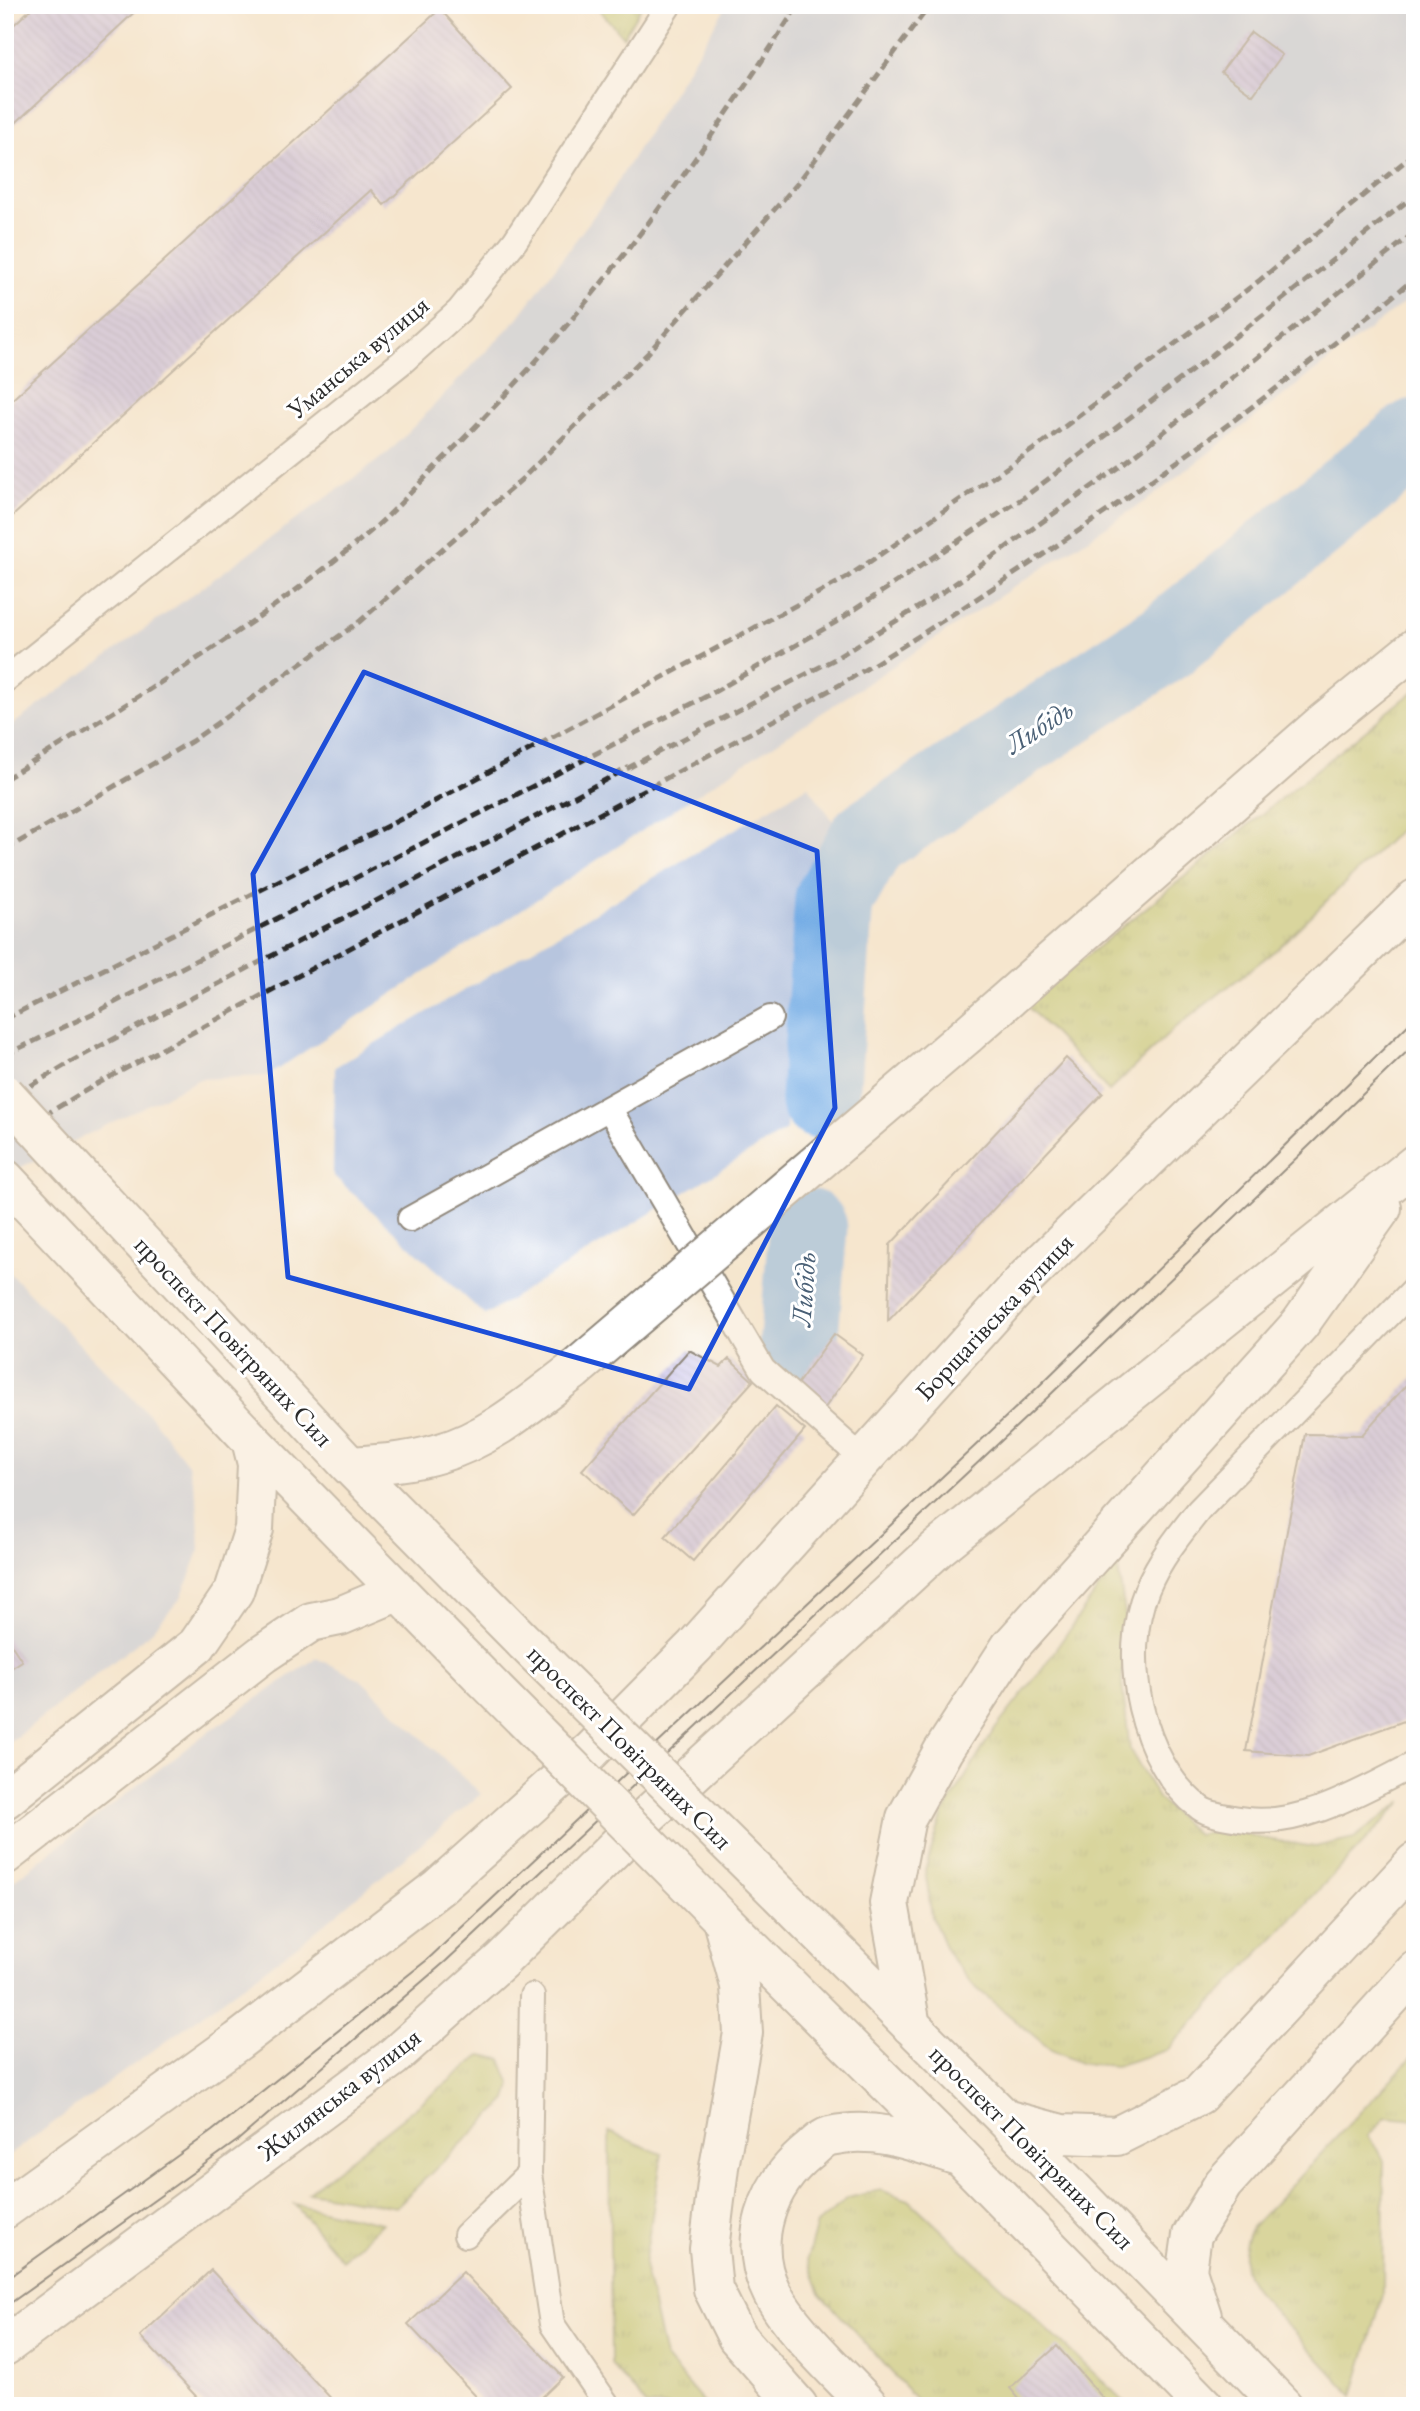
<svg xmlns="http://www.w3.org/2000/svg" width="1420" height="2411" viewBox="0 0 1420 2411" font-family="'EB Garamond',serif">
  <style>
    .industrial { fill: #b7c5de }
    .grass { fill: url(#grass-tufts); stroke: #707646; stroke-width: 2 }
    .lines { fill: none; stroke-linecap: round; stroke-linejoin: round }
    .river { stroke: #76ade5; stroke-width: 79 }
    .building { fill: url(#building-back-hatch) }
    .service-casing { stroke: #90887c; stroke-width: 28 }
    .primary-casing { stroke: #90887c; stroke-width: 42 }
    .service { stroke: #fff; stroke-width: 24 }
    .primary { stroke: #fff; stroke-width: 38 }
    .tram { stroke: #2b2b2b; stroke-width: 2 }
    .rail { stroke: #2b2b2b; stroke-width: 5; stroke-dasharray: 10 5; stroke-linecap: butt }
    .primary-bridge-casing { stroke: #90887c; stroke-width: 42; stroke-linecap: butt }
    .primary-bridge { stroke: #fff; stroke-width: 38 }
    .marked { fill: none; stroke: #1d4ed8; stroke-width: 5; stroke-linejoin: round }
    .labels { text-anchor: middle; stroke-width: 6; stroke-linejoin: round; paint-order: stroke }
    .street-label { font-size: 26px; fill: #2b2b2b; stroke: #fff }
    .water-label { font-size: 28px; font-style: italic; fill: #495f75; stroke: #fff }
  </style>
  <defs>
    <pattern id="grass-tufts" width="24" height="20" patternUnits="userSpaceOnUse" patternTransform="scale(1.75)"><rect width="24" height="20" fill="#b5c162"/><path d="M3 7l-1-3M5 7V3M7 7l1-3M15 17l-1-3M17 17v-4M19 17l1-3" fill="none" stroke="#939d51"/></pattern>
    <pattern id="building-back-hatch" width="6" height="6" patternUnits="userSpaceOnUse" patternTransform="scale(1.75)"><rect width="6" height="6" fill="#b8afe2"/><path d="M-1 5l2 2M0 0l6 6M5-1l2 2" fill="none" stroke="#968fb7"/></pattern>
  </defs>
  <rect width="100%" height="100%" fill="#fff"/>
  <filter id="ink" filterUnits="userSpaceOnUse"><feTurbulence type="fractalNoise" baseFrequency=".0143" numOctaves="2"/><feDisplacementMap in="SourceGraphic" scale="14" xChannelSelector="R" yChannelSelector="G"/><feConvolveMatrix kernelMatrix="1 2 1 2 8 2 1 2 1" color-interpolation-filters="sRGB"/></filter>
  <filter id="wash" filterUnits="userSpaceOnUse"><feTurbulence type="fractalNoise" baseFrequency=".00686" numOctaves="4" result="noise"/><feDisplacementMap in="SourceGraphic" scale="28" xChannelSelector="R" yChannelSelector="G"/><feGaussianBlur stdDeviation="1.57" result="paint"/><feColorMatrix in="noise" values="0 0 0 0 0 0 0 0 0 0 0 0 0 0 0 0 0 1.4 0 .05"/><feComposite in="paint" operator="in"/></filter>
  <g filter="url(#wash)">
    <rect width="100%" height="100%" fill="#f5e6ce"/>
    <path class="industrial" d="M 727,5 L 1415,5 L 1415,294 L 1153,496 L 267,1076 L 200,1079 L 5,1175 L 5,730 L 388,453 L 518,318 L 612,191 Z
      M 808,786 L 835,823 L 834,868 L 797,913 L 786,1130 L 485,1315 L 333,1175 L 335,1067 Z
      M 5,1268 L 151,1417 L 188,1464 L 197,1499 L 200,1549 L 181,1598 L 149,1634 L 5,1746 Z
      M 316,1658 L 360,1679 L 481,1794 L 305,1940 L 5,2158 L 5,1887 L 201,1737 Z"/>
    <path class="grass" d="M 595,5 L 642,5 L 623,37 Z
      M 1415,690 L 1415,815 L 1277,949 L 1175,1028 L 1109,1091 L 1026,1005 Z
      M 1117,1562 L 1126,1620 L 1122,1683 L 1130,1750 L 1158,1798 L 1197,1835 L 1230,1829 L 1260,1838 L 1315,1847 L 1354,1838 L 1403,1801 L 1167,2050 L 1115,2066 L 1080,2063 L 1051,2050 L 973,1985 L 948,1954 L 932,1917 L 925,1870 L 943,1814 L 992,1733 L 1039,1673 Z
      M 1415,2054 L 1415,2120 L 1386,2117 L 1368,2136 L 1384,2160 L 1383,2295 L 1353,2396 L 1256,2291 C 1241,2269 1240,2253 1251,2228 Z
      M 482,2055 L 501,2059 L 511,2085 L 507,2100 L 396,2207 L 308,2192 Z
      M 609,2132 L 662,2154 L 644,2265 L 665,2357 L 707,2406 L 647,2406 L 611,2364 Z
      M 880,2190 L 909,2200 L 1129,2406 L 922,2406 L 820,2293 L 807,2259 L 817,2224 L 848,2198 Z
      M 294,2204 L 382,2223 L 342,2260 Z"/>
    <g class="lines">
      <path class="river" d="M 820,1100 L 834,900 L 868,839 L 1166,642 L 1415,438
        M 798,1349 L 808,1228"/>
    </g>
    <g id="blocks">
      <path class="building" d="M 35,5 L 142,5 L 5,133 L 5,33 Z
        M 440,9 L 512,89 L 384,205 L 371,190 L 5,523 L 5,406 Z
        M 1251,32 L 1282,55 L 1253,95 L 1221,72 Z
        M 1066,1058 L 1103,1093 L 888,1321 L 890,1245 Z
        M 834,1334 L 863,1355 L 824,1409 L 795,1387 Z
        M 689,1350 L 721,1367 L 729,1359 L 753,1381 L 633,1515 L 582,1470 Z
        M 1415,1375 L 1415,1717 L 1308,1756 L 1246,1751 L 1305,1434 L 1362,1435 Z
        M 776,1406 L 805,1430 L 693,1561 L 665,1537 Z
        M 5,1635 L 22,1661 L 5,1672 Z
        M 211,2270 L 338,2406 L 205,2406 L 140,2336 Z
        M 463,2272 L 563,2377 L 533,2406 L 485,2406 L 408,2324 Z
        M 1057,2346 L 1110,2406 L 1025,2406 L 1010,2388 Z"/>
    </g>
  </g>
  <g filter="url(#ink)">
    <use href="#blocks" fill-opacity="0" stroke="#90887c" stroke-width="2"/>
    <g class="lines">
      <defs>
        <path id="service" d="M 5,680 L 402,362 L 459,311 L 515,241 L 669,5
          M 609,1108 L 763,1370 L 863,1459
          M 410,1219 L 770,1018
          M 1415,1288 L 1199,1510 C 1179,1535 1159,1560 1147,1589 C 1119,1656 1141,1764 1200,1808 C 1209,1815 1233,1818 1246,1820 C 1304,1827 1365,1789 1415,1764
          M 532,1996 L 529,2174 L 552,2324 L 608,2406
          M 466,2235 L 529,2174"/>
        <path id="primary" d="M 967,1035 L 1325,721 L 1415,648
          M 5,1179 L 251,1440 L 484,1679
          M 97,1194 L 350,1466 L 525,1643
          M 350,1466 C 380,1464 411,1462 440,1453 C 490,1439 533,1401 573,1371
          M 5,1799 L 197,1645 L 234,1591 L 254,1529 L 257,1464 L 251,1440
          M 5,1855 L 263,1654 L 311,1622 L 340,1616 L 397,1592
          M 754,1869 L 1005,2119 L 1283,2406
          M 721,1918 L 961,2157 L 1204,2406
          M 722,1920 L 740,1986 L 743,2033 L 719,2167 L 709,2249 L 713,2289 L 737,2337 L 798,2406
          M 911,2026 L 889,1903 L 906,1818 L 943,1751 L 1010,1647 L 1300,1324 L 1382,1208
          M 1005,2119 L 1062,2134 L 1117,2136 L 1199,2095 L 1415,1862
          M 5,2209 L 238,2041 L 439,1887 L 591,1751 L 695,1646 L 1027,1277 L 1415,899
          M 1202,2316 L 1187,2270 L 1192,2235 L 1223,2184 L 1415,1971
          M 5,2346 L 392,2058 L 502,1960 L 649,1814 L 937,1549 L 1415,1164
          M 869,2406 C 840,2374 791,2330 772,2293 C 746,2242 767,2185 809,2151 C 815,2146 822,2138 830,2136 C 875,2126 913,2141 955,2155"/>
      </defs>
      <use href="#service" class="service-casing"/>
      <use href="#primary" class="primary-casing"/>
      <use href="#service" class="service"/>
      <use href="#primary" class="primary"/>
      <path class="tram" d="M 5,2280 L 212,2131 L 427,1960 L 1039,1386 L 1415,1018
        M 5,2307 L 237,2141 L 446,1961 L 1048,1397 L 1415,1044"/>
      <path class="rail" d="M 5,779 C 128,703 253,629 365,536 C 391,515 414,489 437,465 C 578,328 693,170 798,5
        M 5,850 L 192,741 L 359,622 L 522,479 L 648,353 L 797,184 L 930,5
        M 5,1019 L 413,813 L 846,578 L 1044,442 L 1260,280 L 1415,153
        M 5,1055 L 102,1009 L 707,696 L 836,622 L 1023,498 L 1198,366 L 1415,195
        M 5,1101 L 74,1060 L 833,660 L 946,590 L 1121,466 L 1415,232
        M 5,1139 L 95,1085 L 845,682 C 1043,560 1236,427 1415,278"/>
      <defs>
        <path id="primary-bridge" d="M 5,1094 L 97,1194
          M 573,1371 L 967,1035
          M 525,1643 L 754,1869
          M 484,1679 L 721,1918"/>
      </defs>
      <use href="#primary-bridge" class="primary-bridge-casing"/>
      <use href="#primary-bridge" class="primary-bridge"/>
    </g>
  </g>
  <path d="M0 0H1420V2411H0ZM 364,672 L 817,851 L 835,1108 L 689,1389 L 288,1277 L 253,874 Z" fill="#f5e6ce" fill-opacity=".55" fill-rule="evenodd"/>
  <path class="marked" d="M 364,672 L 817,851 L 835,1108 L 689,1389 L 288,1277 L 253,874 Z"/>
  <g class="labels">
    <g class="street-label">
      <text transform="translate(358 357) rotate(-40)" y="9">Уманська вулиця</text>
      <text transform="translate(994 1317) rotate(-47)" y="9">Борщагівська вулиця</text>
      <text transform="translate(234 1341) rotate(47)" y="9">проспект Повітряних Сил</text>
      <text transform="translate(630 1747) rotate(45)" y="9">проспект Повітряних Сил</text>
      <text transform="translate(339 2094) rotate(-38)" y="9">Жилянська вулиця</text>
      <text transform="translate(1032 2147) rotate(45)" y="9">проспект Повітряних Сил</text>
    </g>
    <g class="water-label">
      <text transform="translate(1039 726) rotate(-33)" y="10">Либідь</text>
      <text transform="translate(803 1289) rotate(-86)" y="10">Либідь</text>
    </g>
  </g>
  <rect width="1420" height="2411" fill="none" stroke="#fff" stroke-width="28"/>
</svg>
